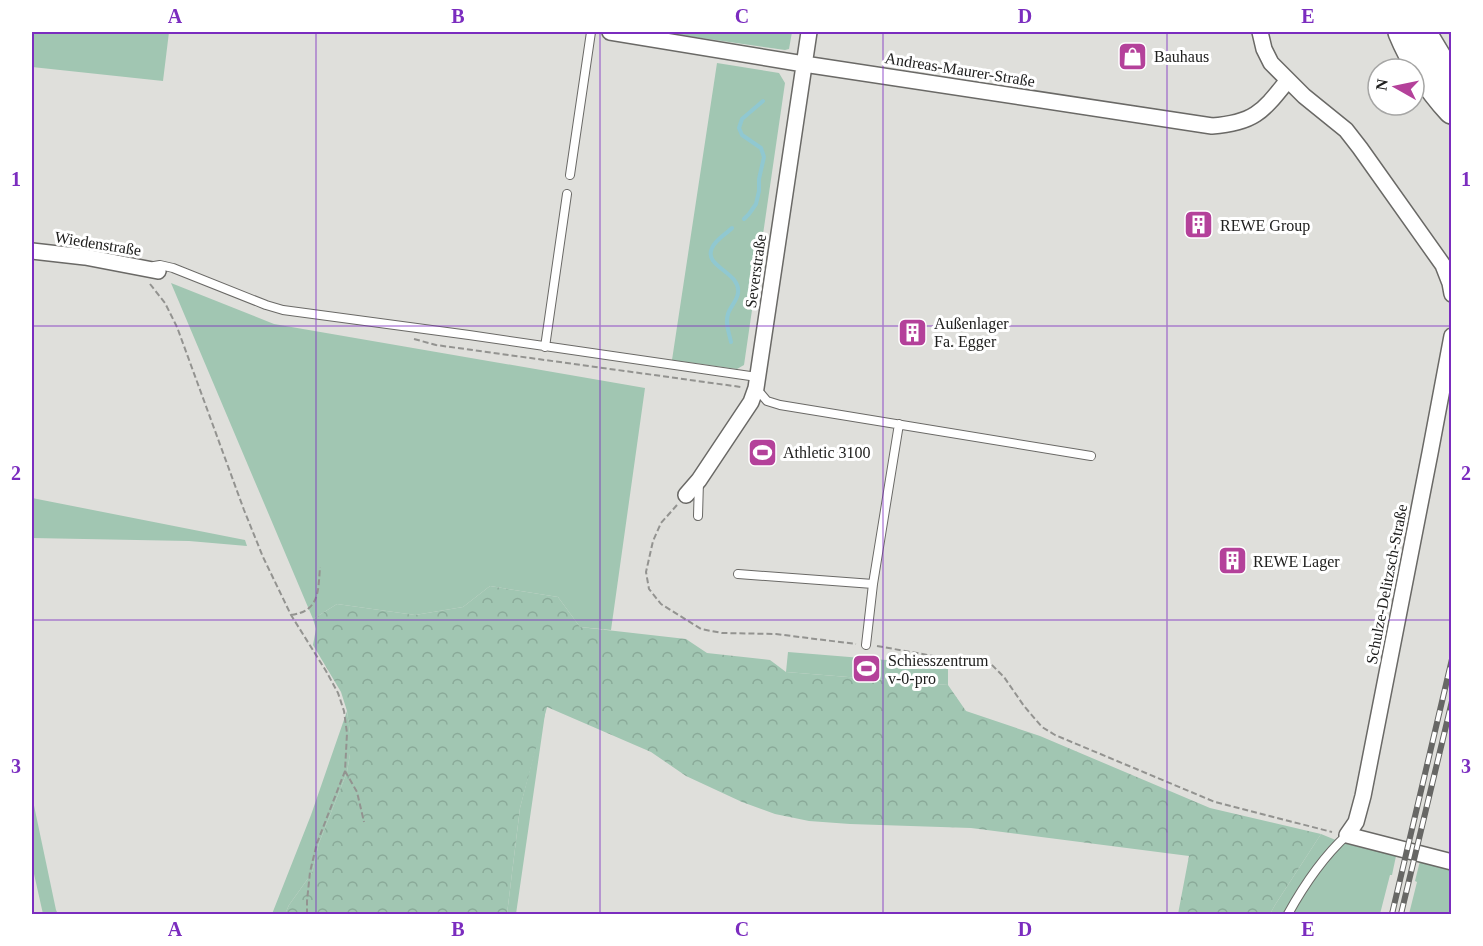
<svg xmlns="http://www.w3.org/2000/svg" width="1483" height="946" viewBox="0 0 1483 946" font-family="'Times New Roman',serif">
  <style>
    .green { fill: #a1c6b2 }
    .forest { fill: url(#forest-crowns) }
    .lines { fill: none; stroke-linecap: round; stroke-linejoin: round }
    .stream { stroke: #90c8d1; stroke-width: 4 }
    .lane-casing { stroke: #6a6966; stroke-width: 10 }
    .street-casing { stroke: #6a6966; stroke-width: 18 }
    .highway-casing { stroke: #6a6966; stroke-width: 30 }
    .path { stroke: #939390; stroke-width: 2; stroke-dasharray: 6 3; stroke-linecap: butt }
    .lane { stroke: #fff; stroke-width: 8 }
    .street { stroke: #fff; stroke-width: 15 }
    .highway { stroke: #fff; stroke-width: 27 }
    .rail-casing { stroke: #676765; stroke-width: 6 }
    .rail { stroke: #fff; stroke-width: 4; stroke-dasharray: 11; stroke-linecap: butt }
    .grid { fill: none; stroke: #7b2cbf; stroke-width: 1.5; stroke-opacity: 0.55 }
    .labels { text-anchor: middle; stroke-width: 6; stroke-linejoin: round; paint-order: stroke }
    .poi-label { font-size: 16px; fill: #20201f; stroke: #fff; text-anchor: start }
    .street-label { font-size: 16px; fill: #20201f; stroke: #fff }
    .neatline { fill: none; stroke: #7b2cbf; stroke-width: 2 }
    .grid-label { font-size: 20px; text-anchor: middle; font-weight: bold; fill: #7b2cbf }
  </style>
  <defs>
    <pattern id="forest-crowns" width="20" height="18" patternUnits="userSpaceOnUse" patternTransform="scale(1.5)"><rect width="20" height="18" fill="#a1c6b2"/><path d="M2 6a3 3 0 1 1 6 0M12 15a3 3 0 1 1 6 0" fill="none" stroke="#8aaa99"/></pattern>
  </defs>
  <rect width="100%" height="100%" fill="#dfdfdb"/>
  <path class="green" d="M 32,32 L 169,32 L 163,81 L 32,67 Z
    M 660,32 L 792,32 L 789,49 L 785,50 Z
    M 717,63 L 779,73 L 785,83 L 744,365 L 737,369 L 672,360 Z
    M 171,283 L 274,324 L 645,388 L 611,630 L 580,627 L 558,597 L 490,586 L 463,607 L 415,615 L 337,604 L 313,619 Z
    M 32,498 L 245,540 L 247,546 L 189,541 L 32,538 Z
    M 788,652 L 948,665 L 948,685 L 786,672 Z
    M 546,707 L 516,914 L 507,914 L 520,808 Z
    M 347,711 L 350,733 L 350,754 L 347,772 L 319,843 L 312,873 L 289,905 L 285,914 L 272,914 L 311,815 Z
    M 32,796 L 56,910 L 58,914 L 43,914 L 32,865 Z
    M 1321,834 L 1343,843 L 1396,856 L 1392,875 L 1390,875 L 1380,914 L 1270,914 L 1275,905 Z
    M 1420,861 L 1451,869 L 1451,914 L 1409,914 L 1417,882 L 1415,881 Z"/>
  <path class="forest" d="M 490,586 L 558,597 L 580,627 L 686,639 L 707,653 L 770,660 L 786,672 L 948,685 L 966,711 L 1040,736 L 1210,808 L 1321,834 L 1275,905 L 1270,914 L 1178,914 L 1189,856 L 971,828 L 850,824 L 809,821 L 775,814 L 742,802 L 686,776 L 651,752 L 547,707 L 520,808 L 507,914 L 285,914 L 289,905 L 312,873 L 319,843 L 347,772 L 350,754 L 350,733 L 347,711 L 341,692 L 313,645 L 316,629 L 313,619 L 337,604 L 415,615 L 463,607 Z"/>
  <g class="lines">
    <path class="stream" d="M 744,219 L 749,214 L 756,204 L 759,191 L 759,179 L 764,157 L 761,148 L 742,135 L 739,128 L 742,119 L 763,101
      M 731,342 C 729,333 725,323 728,314 C 730,307 737,301 738,293 C 741,272 703,267 712,248 C 715,240 726,234 732,228"/>
    <defs>
      <path id="lane" d="M 570,175 L 591,32
        M 154,266 L 160,265 L 173,268 L 266,305 L 283,310 L 469,335 L 757,377
        M 545,347 L 567,194
        M 756,388 L 767,401 L 780,405 L 1091,456
        M 698,516 L 699,481
        M 738,574 L 873,584
        M 866,645 L 873,584 L 899,424
        M 1288,914 C 1304,885 1322,858 1347,835"/>
      <path id="street" d="M 610,32 L 804,64 L 1212,126 C 1255,123 1263,111 1288,80
        M 1260,32 L 1264,49 L 1271,63 L 1304,96 L 1346,130 L 1360,148 L 1443,265 L 1450,283 L 1452,294
        M 32,251 L 85,257 L 158,271
        M 1452,336 L 1430,453 L 1363,796 L 1356,822 L 1347,835 L 1452,862
        M 686,495 L 699,480 L 751,402 L 756,388 L 809,32"/>
      <path id="highway" d="M 1402,32 C 1414,61 1430,86 1452,110
        M 1422,32 L 1440,62 L 1452,73"/>
    </defs>
    <use href="#lane" class="lane-casing"/>
    <use href="#street" class="street-casing"/>
    <use href="#highway" class="highway-casing"/>
    <path class="path" d="M 1448,32 L 1452,36
      M 150,284 L 165,303 L 177,327 L 244,510 L 263,557 L 291,615 L 326,671 L 338,693 L 344,711 L 347,733 L 345,771 L 317,843 L 310,872 L 307,901 L 307,914
      M 414,339 L 436,345 L 741,387
      M 677,505 L 661,523 L 653,541 L 646,572 L 649,589 L 661,604 L 701,629 L 722,633 L 776,634 L 856,644
      M 291,615 C 320,611 318,591 320,567
      M 877,646 L 945,658 L 980,660 L 991,664 L 1004,677 L 1024,706 L 1042,727 L 1055,735 L 1215,802 L 1332,832
      M 345,771 L 357,792 L 364,822"/>
    <use href="#lane" class="lane"/>
    <use href="#street" class="street"/>
    <use href="#highway" class="highway"/>
    <defs>
      <path id="rail" d="M 1392,914 L 1452,659
        M 1401,914 L 1452,701"/>
    </defs>
    <use href="#rail" class="rail-casing"/>
    <use href="#rail" class="rail"/>
  </g>
  <path class="grid" d="M 316,32 L 316,914M 600,32 L 600,914M 883,32 L 883,914M 1167,32 L 1167,914M 32,326 L 1452,326M 32,620 L 1452,620"/>
  <defs>
    <symbol id="shop-square" viewBox="-11 -11 22 22"><rect x="-9" y="-9" width="18" height="18" rx="4" fill="#b4419a" stroke="#fff"/><path d="M-5-2.5h2.3a2.7 3.5 0 0 1 5.4 0H5L5.5 6h-11ZM-1.5-2.5h3a1.5 2.3 0 0 0-3 0Z" fill="#fff"/></symbol>
    <symbol id="building-square" viewBox="-11 -11 22 22"><rect x="-9" y="-9" width="18" height="18" rx="4" fill="#b4419a" stroke="#fff"/><path d="M-4-6H4V6H1V3H-1V6H-4ZM-2.5-4.3h1.7v1.8h-1.7ZM.8-4.3h1.7v1.8H.8ZM-2.5-1h1.7V.8h-1.7ZM.8-1h1.7V.8H.8Z" fill="#fff"/></symbol>
    <symbol id="stadium-square" viewBox="-11 -11 22 22"><rect x="-9" y="-9" width="18" height="18" rx="4" fill="#b4419a" stroke="#fff"/><path d="M0-5a6.5 5 0 1 0 0 10a6.5 5 0 1 0 0-10ZM-3.5-1.8h7v3.6h-7Z" fill="#fff"/></symbol>
  </defs>
  <g fill-rule="evenodd">
    <use href="#shop-square" x="1116" y="40" width="33" height="33"/>
    <use href="#building-square" x="1182" y="208" width="33" height="33"/>
    <use href="#building-square" x="896" y="316" width="33" height="33"/>
    <use href="#stadium-square" x="746" y="436" width="33" height="33"/>
    <use href="#building-square" x="1216" y="544" width="33" height="33"/>
    <use href="#stadium-square" x="850" y="652" width="33" height="33"/>
  </g>
  <g class="labels">
    <g class="poi-label">
      <text x="1154" y="62">Bauhaus</text>
      <text x="1220" y="231">REWE Group</text>
      <text x="934" y="329">Außenlager<tspan x="934" dy="18">Fa. Egger</tspan></text>
      <text x="783" y="458">Athletic 3100</text>
      <text x="1253" y="567">REWE Lager</text>
      <text x="888" y="666">Schiesszentrum<tspan x="888" dy="18">v-0-pro</tspan></text>
    </g>
    <g class="street-label">
      <text transform="translate(960 69) rotate(9)" y="6">Andreas-Maurer-Straße</text>
      <text transform="translate(98 243) rotate(9)" y="6">Wiedenstraße</text>
      <text transform="translate(755 271) rotate(-82)" y="6">Severstraße</text>
      <text transform="translate(1386 584) rotate(-79)" y="6">Schulze-Delitzsch-Straße</text>
    </g>
  </g>
  <rect width="1483" height="946" fill="none" stroke="#ffffff" stroke-width="66"/>
  <g transform="translate(1396 87) rotate(279)"><circle r="28" fill="#ffffff" stroke="#a6a6a5" stroke-width="1.5"/>
  <path d="M0-4.5L10 22L0 15L-10 22Z" fill="#b4419a"/>
  <text y="-9" font-size="16" font-weight="bold" text-anchor="middle" fill="#20201f">N</text>
  </g>
  <rect x="33" y="33" width="1417" height="880" class="neatline"/>
  <g class="grid-label">
    <text x="175" y="23">A</text>
    <text x="458" y="23">B</text>
    <text x="742" y="23">C</text>
    <text x="1025" y="23">D</text>
    <text x="1308" y="23">E</text>
    <text x="16" y="186">1</text>
    <text x="1466" y="186">1</text>
    <text x="16" y="480">2</text>
    <text x="1466" y="480">2</text>
    <text x="16" y="773">3</text>
    <text x="1466" y="773">3</text>
    <text x="175" y="936">A</text>
    <text x="458" y="936">B</text>
    <text x="742" y="936">C</text>
    <text x="1025" y="936">D</text>
    <text x="1308" y="936">E</text>
  </g>
</svg>
